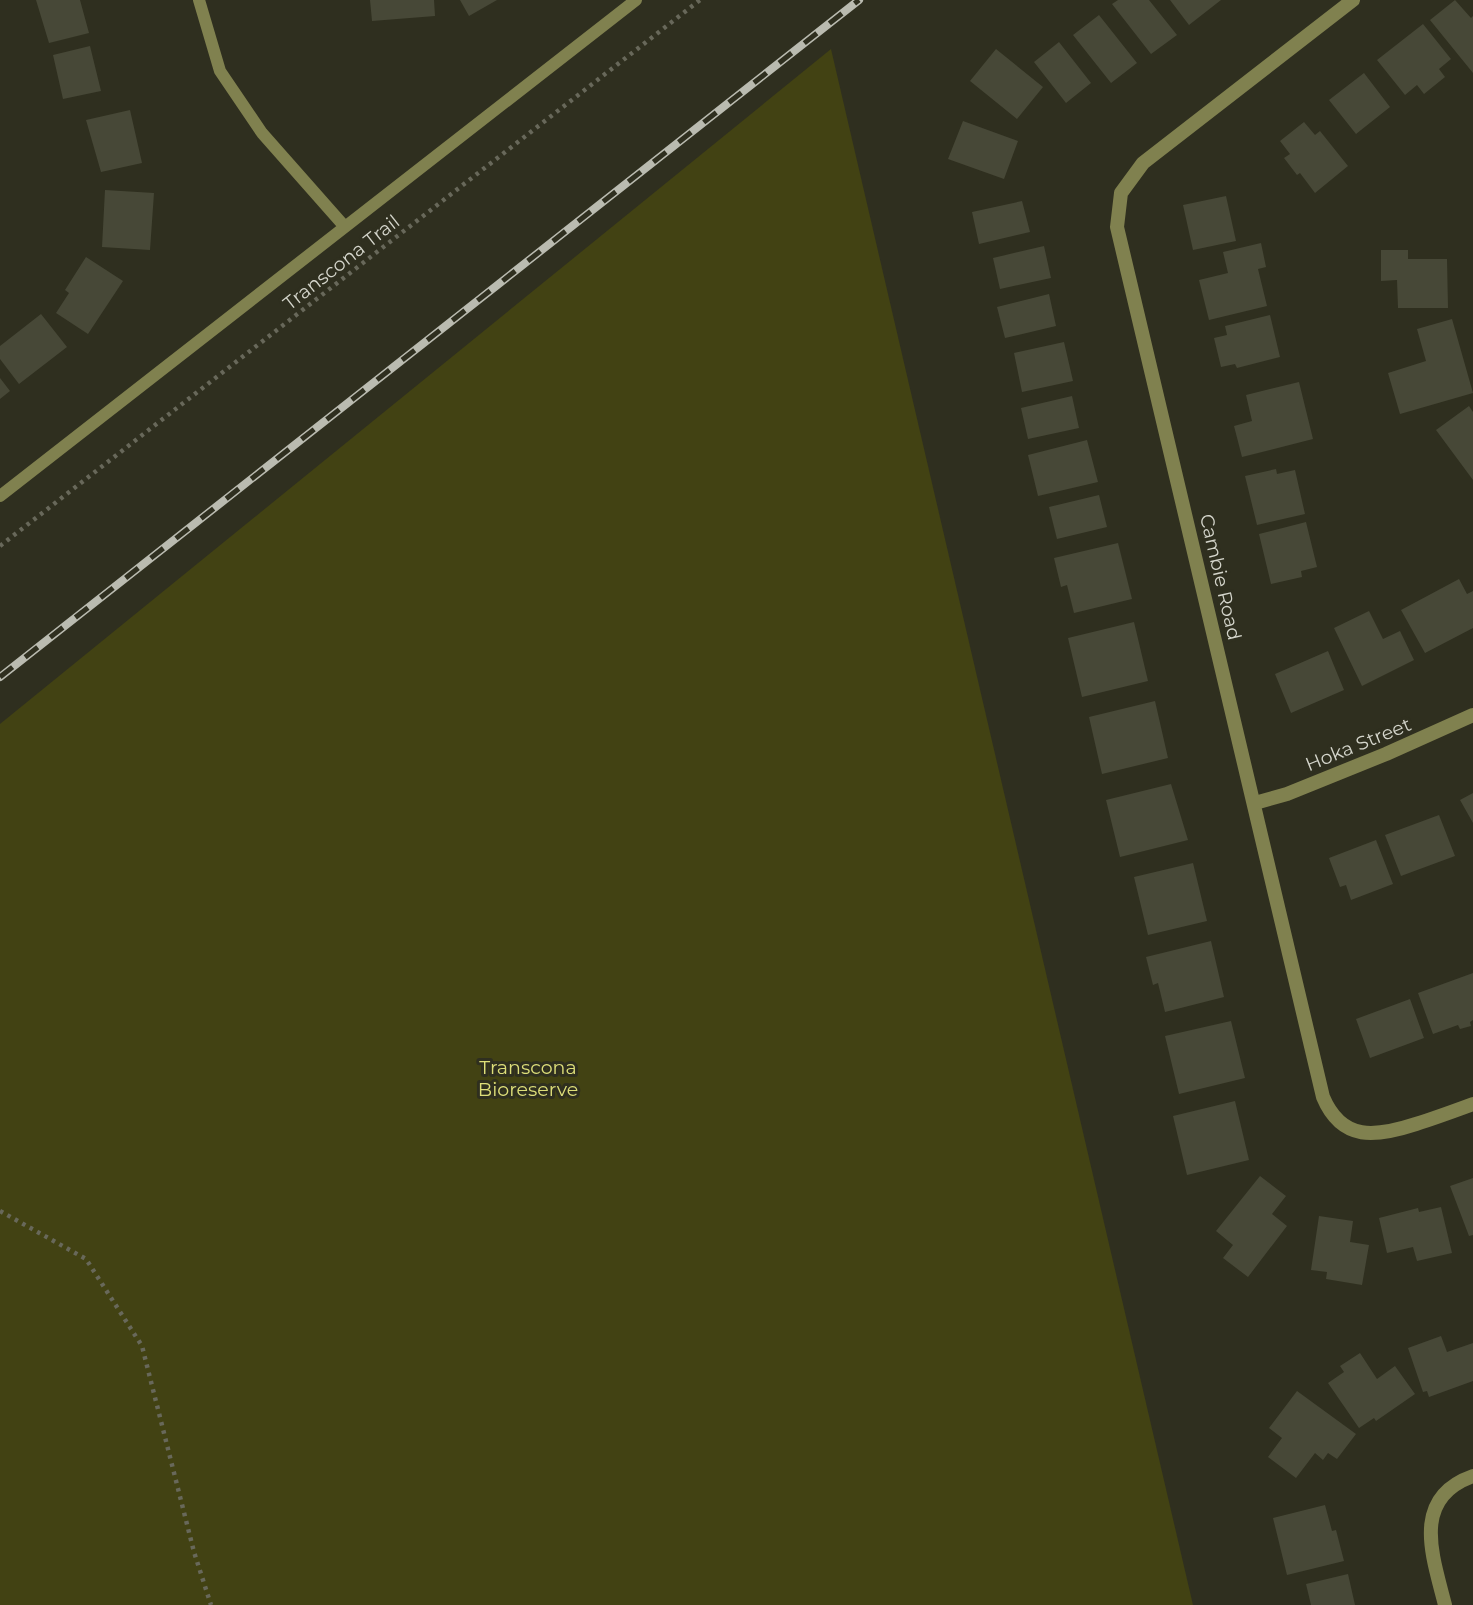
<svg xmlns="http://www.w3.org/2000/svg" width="1473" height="1605" viewBox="0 0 1473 1605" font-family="Montserrat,sans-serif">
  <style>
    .green { fill: #424213 }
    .building { fill: #474837 }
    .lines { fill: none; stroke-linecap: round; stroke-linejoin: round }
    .path { stroke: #68685a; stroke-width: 4.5; stroke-dasharray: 3.5 5; stroke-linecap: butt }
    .lane { stroke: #80814f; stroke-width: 12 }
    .street { stroke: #80814f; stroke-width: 14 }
    .rail-casing { stroke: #babbb0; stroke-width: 8 }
    .rail { stroke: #2f2f1f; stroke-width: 5; stroke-dasharray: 16; stroke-linecap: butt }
    .labels { text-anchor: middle; stroke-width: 6; stroke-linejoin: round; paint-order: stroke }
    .street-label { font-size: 19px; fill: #d4d5cb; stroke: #2f2f1f }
    .park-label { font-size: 19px; fill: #ddde79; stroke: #2f2f1f }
  </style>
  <rect width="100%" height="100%" fill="#2f2f1f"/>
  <path class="green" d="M 831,49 L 1193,1605 L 0,1605 L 0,724 Z"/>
  <path class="building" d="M 36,0 L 80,0 L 89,33 L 49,43 Z
    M 370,0 L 434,0 L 435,16 L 372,21 Z
    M 460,0 L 497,0 L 469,16 Z
    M 1118,0 L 1149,0 L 1177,35 L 1151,54 L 1112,4 Z
    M 1170,0 L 1221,0 L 1189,25 Z
    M 1455,0 L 1471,18 L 1473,16 L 1473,73 L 1430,20 Z
    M 1099,15 L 1137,63 L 1111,83 L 1073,35 Z
    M 1423,24 L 1451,59 L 1439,69 L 1445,77 L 1424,94 L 1417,85 L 1405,95 L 1377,60 Z
    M 1059,42 L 1091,83 L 1066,103 L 1034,62 Z
    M 90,46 L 101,91 L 63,99 L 53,55 Z
    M 996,49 L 1043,87 L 1017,119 L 970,81 Z
    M 1364,73 L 1390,107 L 1356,134 L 1329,100 Z
    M 130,110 L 142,163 L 101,172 L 86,120 Z
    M 963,121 L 1018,141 L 1004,179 L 948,159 Z
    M 1304,122 L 1315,135 L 1320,131 L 1348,166 L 1315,193 L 1300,173 L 1297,175 L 1284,158 L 1290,154 L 1280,141 Z
    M 105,190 L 154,193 L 150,250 L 102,247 Z
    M 1226,196 L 1236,241 L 1193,250 L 1183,205 Z
    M 1022,201 L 1030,232 L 979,244 L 972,212 Z
    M 1261,243 L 1266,267 L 1258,269 L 1267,306 L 1209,320 L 1199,280 L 1228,273 L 1223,252 Z
    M 1044,246 L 1051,278 L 1000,289 L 993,258 Z
    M 1381,250 L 1408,250 L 1408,259 L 1447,259 L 1448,308 L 1398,308 L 1397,280 L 1381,281 Z
    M 86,257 L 123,281 L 88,334 L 56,313 L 69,293 L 65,290 Z
    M 1049,294 L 1056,326 L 1005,338 L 997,307 Z
    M 41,314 L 67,347 L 19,384 L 0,359 L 0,346 Z
    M 1270,315 L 1280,357 L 1237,368 L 1235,364 L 1221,367 L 1214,338 L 1227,335 L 1225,326 Z
    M 1452,319 L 1473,393 L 1400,414 L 1388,373 L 1426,361 L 1417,329 Z
    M 1064,342 L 1073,381 L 1022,392 L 1014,353 Z
    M 0,378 L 10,391 L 0,399 Z
    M 1299,382 L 1313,439 L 1242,457 L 1234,426 L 1252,421 L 1246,395 Z
    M 1072,396 L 1079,428 L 1028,439 L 1021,408 Z
    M 1469,406 L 1473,412 L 1473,480 L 1436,430 Z
    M 1087,440 L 1098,482 L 1038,496 L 1028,455 Z
    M 1276,469 L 1277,474 L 1295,470 L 1305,514 L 1257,525 L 1245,476 Z
    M 1099,495 L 1107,527 L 1057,539 L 1049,507 Z
    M 1306,522 L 1317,567 L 1301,571 L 1302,577 L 1271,584 L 1259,534 Z
    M 1118,543 L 1132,599 L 1074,613 L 1067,585 L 1061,587 L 1054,558 Z
    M 1459,579 L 1467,594 L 1473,591 L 1473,628 L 1425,653 L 1401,610 Z
    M 1369,611 L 1383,639 L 1400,631 L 1414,660 L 1362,686 L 1334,628 Z
    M 1134,622 L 1148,681 L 1082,697 L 1068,638 Z
    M 1328,651 L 1344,690 L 1291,713 L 1275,674 Z
    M 1155,701 L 1168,758 L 1102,774 L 1089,717 Z
    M 1171,784 L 1188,840 L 1120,857 L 1106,800 Z
    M 1473,793 L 1473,823 L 1460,800 Z
    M 1439,815 L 1455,856 L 1401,876 L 1385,835 Z
    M 1376,840 L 1393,884 L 1351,900 L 1346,885 L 1340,887 L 1329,858 Z
    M 1193,863 L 1207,921 L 1148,935 L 1134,877 Z
    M 1211,941 L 1224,997 L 1165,1012 L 1158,983 L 1153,985 L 1146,957 Z
    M 1473,973 L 1473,1020 L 1470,1022 L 1471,1026 L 1460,1029 L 1458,1025 L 1433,1034 L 1418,993 Z
    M 1410,999 L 1424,1038 L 1370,1058 L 1356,1019 Z
    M 1231,1021 L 1245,1078 L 1179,1094 L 1165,1036 Z
    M 1235,1101 L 1249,1160 L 1187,1175 L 1173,1116 Z
    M 1260,1176 L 1286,1196 L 1272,1214 L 1287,1226 L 1248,1277 L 1223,1258 L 1233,1245 L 1216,1231 Z
    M 1473,1178 L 1473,1235 L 1469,1236 L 1450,1186 Z
    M 1441,1207 L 1452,1253 L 1417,1261 L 1413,1247 L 1387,1253 L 1379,1218 L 1418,1208 L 1419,1212 Z
    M 1319,1216 L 1353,1221 L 1350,1242 L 1369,1245 L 1362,1285 L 1326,1279 L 1327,1272 L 1311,1270 Z
    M 1441,1336 L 1447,1352 L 1473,1343 L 1473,1381 L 1429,1397 L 1427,1391 L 1423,1392 L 1408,1348 Z
    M 1360,1353 L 1377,1379 L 1395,1366 L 1415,1394 L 1376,1421 L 1374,1418 L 1359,1428 L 1328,1383 L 1344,1372 L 1340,1366 Z
    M 1297,1391 L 1356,1434 L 1337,1459 L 1328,1453 L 1323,1460 L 1315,1453 L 1296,1478 L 1268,1457 L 1282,1438 L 1269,1428 Z
    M 1325,1505 L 1332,1531 L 1336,1530 L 1344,1561 L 1287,1575 L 1273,1518 Z
    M 1348,1574 L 1355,1605 L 1311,1605 L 1306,1584 Z"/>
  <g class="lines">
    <path class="path" d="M 0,546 L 700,0
      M 0,1211 L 86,1259 L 142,1346 L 194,1552 L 211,1605"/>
    <path class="lane" d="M 199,0 L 220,71 L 262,133 L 345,227
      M 0,496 L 636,0"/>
    <path class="street" d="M 1353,0 L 1143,163 L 1121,193 L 1117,227 L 1323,1097 C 1342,1142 1376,1137 1416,1124 C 1435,1118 1454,1111 1473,1104
      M 1255,803 L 1287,794 L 1386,754 L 1473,715
      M 1445,1605 C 1433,1557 1410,1498 1473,1476"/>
    <defs>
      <path id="rail" d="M 0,677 L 859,0"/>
    </defs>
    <use href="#rail" class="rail-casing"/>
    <use href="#rail" class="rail"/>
  </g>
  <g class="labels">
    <g class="street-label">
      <text transform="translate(341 262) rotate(-38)" y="7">Transcona Trail</text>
      <text transform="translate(1221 577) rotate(77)" y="7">Cambie Road</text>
      <text transform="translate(1358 744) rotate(-22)" y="7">Hoka Street</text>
    </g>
    <g class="park-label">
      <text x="528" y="1074">Transcona<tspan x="528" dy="22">Bioreserve</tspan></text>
    </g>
  </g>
</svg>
